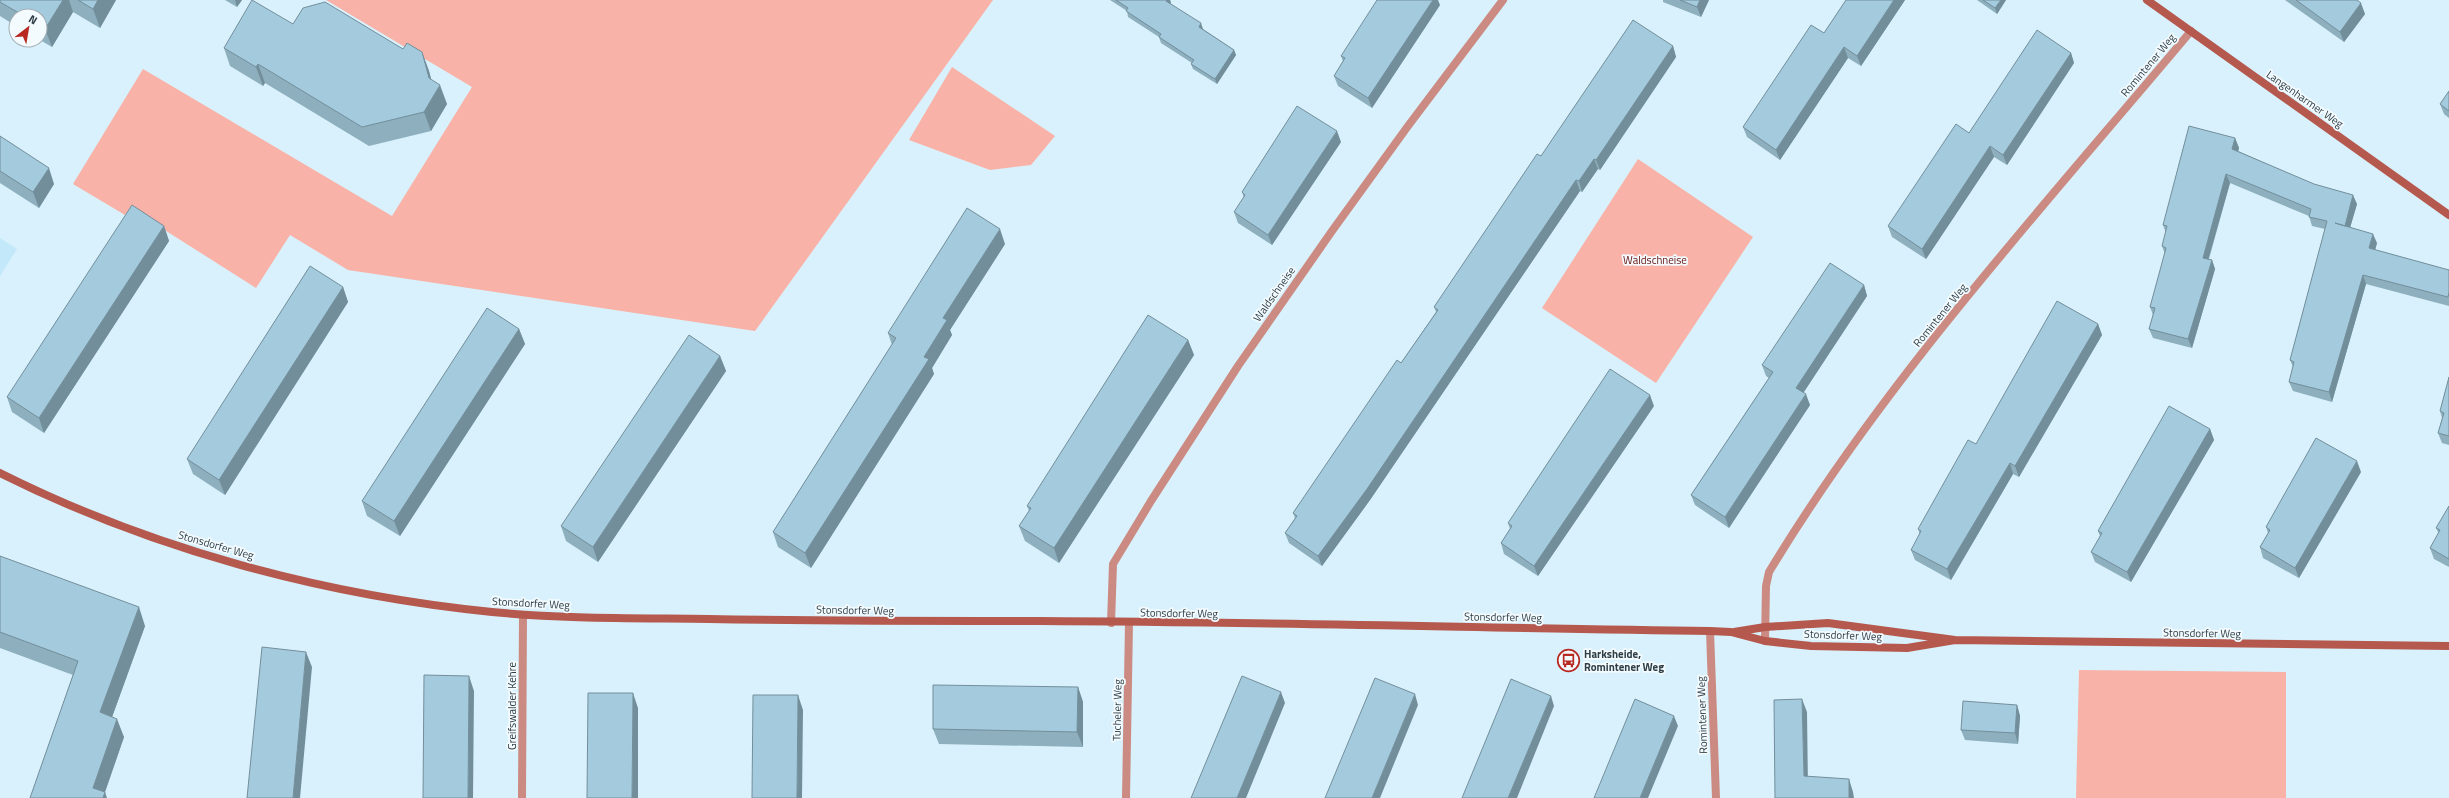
<svg xmlns="http://www.w3.org/2000/svg" width="2449" height="798" viewBox="0 0 2449 798" font-family="'Titillium Web',sans-serif">
  <style>
    .built { fill: #c2e8fa }
    .green { fill: #f9b2a7 }
    .lines { fill: none; stroke-linecap: round; stroke-linejoin: round }
    .street { stroke: #cb8b82; stroke-width: 8 }
    .secondary { stroke: #b5594e; stroke-width: 8 }
    .wall { fill: #8dafbe }
    .shaded-wall { fill: #738e9b }
    .building { fill: #a4cbdd; stroke: #738e9b }
    .labels { text-anchor: middle; stroke-width: 3.5; stroke-linejoin: round; paint-order: stroke }
    .street-label { font-size: 11px; fill: #2e3e45; stroke: #f3fbff }
    .park-label { font-size: 11px; fill: #66120d; stroke: #f3fbff }
    .poi-label { font-size: 11px; font-weight: bold; fill: #2e3e45; stroke: #f3fbff; text-anchor: start }
  </style>
  <rect width="100%" height="100%" fill="#d9f1fc"/>
  <path class="built" d="M 0,238 L 17,249 L 0,276 Z"/>
  <path class="green" d="M 326,0 L 993,0 L 755,331 L 348,270 L 290,235 L 256,288 L 130,208 L 125,215 L 73,184 L 143,69 L 392,216 L 472,87 Z
    M 952,67 L 1055,136 L 1031,165 L 990,170 L 909,140 Z
    M 1638,159 L 1753,237 L 1656,383 L 1542,308 Z
    M 2079,670 L 2286,672 L 2286,798 L 2076,798 Z"/>
  <g class="lines">
    <path class="street" d="M 1111,623 L 1113,564 L 1151,501 L 1238,366 L 1332,231 L 1408,126 L 1503,0
      M 1710,631 L 1716,798
      M 1765,641 L 1766,586 L 1769,572 C 1886,378 2046,204 2191,31
      M 522,798 L 523,615
      M 1126,798 L 1129,623"/>
    <path class="secondary" d="M 2147,0 L 2449,215
      M 0,473 C 152,549 322,595 492,612 C 564,619 637,618 709,619 C 819,621 930,621 1040,621 C 1263,622 1487,628 1710,631 L 1731,632 L 1765,641 L 1811,646 L 1907,648 L 1955,640
      M 1734,632 L 1765,627 L 1828,623 L 1955,640 L 2449,646"/>
  </g>
  <path class="wall" d="M 0,0 L 116,0 L 100,28 L 73,12 L 52,47 L 40,40 L 40,16 L 16,16 L 16,26 L 0,16 Z
    M 225,0 L 242,0 L 237,7 Z
    M 1110,0 L 1170,0 L 1171,3 L 1170,3 L 1203,29 L 1234,50 L 1236,55 L 1217,84 L 1193,69 L 1191,64 L 1192,63 L 1161,43 L 1159,37 L 1128,17 L 1127,11 Z
    M 1663,0 L 1709,0 L 1701,17 L 1663,2 Z
    M 1846,0 L 1905,0 L 1861,66 L 1848,58 L 1780,160 L 1747,137 L 1743,127 L 1824,33 Z
    M 1977,0 L 2006,0 L 1997,14 Z
    M 2285,0 L 2357,0 L 2365,14 L 2344,42 Z
    M 1440,5 L 1372,108 L 1338,86 L 1334,76 L 1343,61 L 1341,56 Z
    M 293,24 L 403,49 L 422,52 L 429,71 L 431,79 L 447,104 L 431,131 L 369,146 L 265,83 L 263,86 L 230,66 L 224,48 Z
    M 1673,46 L 1676,57 L 1600,170 L 1598,169 L 1582,192 L 1580,191 L 1370,500 L 1322,566 L 1289,543 L 1285,533 L 1295,518 L 1293,513 L 1401,363 L 1436,312 L 1434,307 L 1541,156 Z
    M 2071,53 L 2074,63 L 2007,165 L 1994,157 L 1926,259 L 1892,237 L 1888,226 L 1969,133 Z
    M 2449,91 L 2449,118 L 2444,114 L 2440,104 Z
    M 0,136 L 54,184 L 39,208 L 0,183 Z
    M 2235,138 L 2239,148 L 2238,151 L 2357,204 L 2350,227 L 2377,243 L 2375,250 L 2449,270 L 2449,306 L 2366,284 L 2332,402 L 2293,391 L 2289,382 L 2293,367 L 2290,360 L 2325,229 L 2312,226 L 2309,216 L 2230,183 L 2209,259 L 2212,260 L 2215,269 L 2192,348 L 2153,338 L 2149,329 L 2153,315 L 2150,307 L 2165,254 L 2162,246 L 2166,233 L 2163,225 Z
    M 1341,142 L 1272,245 L 1238,223 L 1234,212 L 1244,198 L 1242,192 Z
    M 164,226 L 169,241 L 44,433 L 12,412 L 7,397 Z
    M 1005,244 L 950,330 L 952,335 L 932,368 L 934,374 L 811,568 L 778,547 L 773,532 L 892,345 L 888,333 Z
    M 1864,285 L 1867,296 L 1803,393 L 1810,405 L 1729,528 L 1695,505 L 1691,495 L 1769,378 L 1766,376 L 1762,365 Z
    M 343,287 L 348,302 L 225,495 L 193,474 L 187,459 Z
    M 2098,324 L 2102,335 L 2019,477 L 2013,474 L 1951,580 L 1915,560 L 1911,550 L 1920,535 L 1918,529 L 1976,444 Z
    M 519,329 L 525,344 L 400,536 L 367,516 L 362,501 Z
    M 1188,340 L 1194,355 L 1059,563 L 1025,541 L 1019,526 L 1029,511 L 1027,506 Z
    M 720,356 L 726,371 L 598,562 L 566,541 L 561,526 Z
    M 2449,377 L 2449,445 L 2442,443 L 2438,433 L 2442,418 L 2440,411 Z
    M 1654,406 L 1538,576 L 1504,554 L 1501,543 L 1510,529 L 1508,523 Z
    M 2210,429 L 2214,440 L 2131,582 L 2095,562 L 2091,552 L 2100,536 L 2098,531 Z
    M 2361,472 L 2299,578 L 2263,558 L 2260,547 L 2268,533 L 2266,527 Z
    M 2449,506 L 2449,567 L 2434,559 L 2430,548 L 2439,534 L 2436,528 Z
    M 0,556 L 145,626 L 112,717 L 124,737 L 105,792 L 30,798 L 73,675 L 0,648 Z
    M 1078,687 L 1083,702 L 1083,747 L 939,744 L 933,729 Z
    M 2017,705 L 2020,716 L 2018,744 L 1965,740 L 1961,730 Z"/>
  <path class="shaded-wall" d="M 63,0 L 69,0 L 73,12 L 52,47 L 45,29 Z
    M 98,0 L 116,0 L 100,28 L 93,9 Z
    M 235,0 L 242,0 L 237,7 Z
    M 1167,0 L 1170,0 L 1171,3 L 1168,6 L 1166,1 Z
    M 1433,0 L 1438,0 L 1440,5 L 1372,108 L 1368,98 Z
    M 1700,0 L 1709,0 L 1701,17 L 1697,7 Z
    M 1894,0 L 1905,0 L 1861,66 L 1857,56 Z
    M 2001,0 L 2006,0 L 1997,14 L 1995,8 Z
    M 2361,3 L 2365,14 L 2344,42 L 2340,32 Z
    M 1201,23 L 1203,29 L 1201,32 L 1199,27 Z
    M 1673,46 L 1676,57 L 1600,170 L 1596,160 Z
    M 1844,47 L 1848,58 L 1780,160 L 1776,150 Z
    M 1234,50 L 1236,55 L 1217,84 L 1215,79 Z
    M 422,52 L 429,71 L 435,94 L 440,85 L 447,104 L 431,131 L 424,112 L 429,78 Z
    M 2071,53 L 2074,63 L 2007,165 L 2003,155 Z
    M 258,64 L 265,83 L 263,86 L 256,67 Z
    M 1337,131 L 1341,142 L 1272,245 L 1268,235 Z
    M 2235,138 L 2239,148 L 2236,159 L 2232,149 Z
    M 1990,146 L 1994,157 L 1926,259 L 1922,249 Z
    M 1594,159 L 1598,169 L 1582,192 L 1579,181 Z
    M 49,168 L 54,184 L 39,208 L 33,192 Z
    M 2226,174 L 2230,183 L 2206,267 L 2203,258 Z
    M 1576,180 L 1580,191 L 1370,500 L 1322,566 L 1318,556 Z
    M 2353,195 L 2357,204 L 2348,235 L 2345,226 Z
    M 164,226 L 169,241 L 44,433 L 39,418 Z
    M 1000,229 L 1005,244 L 950,330 L 952,335 L 932,368 L 934,374 L 811,568 L 805,553 L 924,357 L 943,318 Z
    M 2373,234 L 2377,243 L 2373,258 L 2369,248 Z
    M 2212,260 L 2215,269 L 2192,348 L 2188,339 Z
    M 2363,275 L 2366,284 L 2332,402 L 2329,392 Z
    M 1864,285 L 1867,296 L 1800,398 L 1796,388 Z
    M 343,287 L 348,302 L 225,495 L 219,480 Z
    M 2098,324 L 2102,335 L 2019,477 L 2015,466 Z
    M 519,329 L 525,344 L 400,536 L 394,521 Z
    M 1188,340 L 1194,355 L 1059,563 L 1054,548 Z
    M 720,356 L 726,371 L 598,562 L 593,547 Z
    M 1806,394 L 1810,405 L 1729,528 L 1725,517 Z
    M 1650,395 L 1654,406 L 1538,576 L 1534,566 Z
    M 2210,429 L 2214,440 L 2131,582 L 2127,572 Z
    M 2357,461 L 2361,472 L 2299,578 L 2295,568 Z
    M 2010,463 L 2013,474 L 1951,580 L 1947,569 Z
    M 139,607 L 145,626 L 107,731 L 100,712 Z
    M 306,652 L 312,667 L 300,798 L 293,798 Z
    M 469,676 L 474,691 L 473,798 L 468,798 Z
    M 1078,687 L 1083,702 L 1083,747 L 1077,732 Z
    M 1281,692 L 1285,703 L 1246,798 L 1237,798 Z
    M 633,693 L 638,708 L 638,798 L 632,798 Z
    M 1415,694 L 1418,705 L 1380,798 L 1372,798 Z
    M 798,695 L 803,710 L 802,798 L 797,798 Z
    M 1551,696 L 1554,706 L 1517,798 L 1508,798 Z
    M 1802,699 L 1807,712 L 1808,789 L 1804,776 Z
    M 2017,705 L 2020,716 L 2018,744 L 2015,733 Z
    M 1674,716 L 1678,726 L 1648,798 L 1640,798 Z
    M 117,719 L 124,737 L 105,792 L 107,798 L 97,798 L 93,788 Z
    M 1849,779 L 1853,792 L 1854,798 L 1849,798 Z"/>
  <path class="building" d="M 0,0 L 63,0 L 45,29 L 40,26 L 40,16 L 24,16 L 0,2 Z
    M 78,0 L 98,0 L 93,9 Z
    M 252,0 L 293,24 L 303,8 L 325,2 L 403,49 L 407,43 L 422,52 L 429,78 L 440,85 L 424,112 L 362,127 L 258,64 L 256,67 L 224,48 Z
    M 1116,0 L 1167,0 L 1166,1 L 1201,23 L 1199,27 L 1234,50 L 1215,79 L 1191,64 L 1194,60 L 1159,37 L 1161,34 L 1126,11 L 1128,8 Z
    M 1377,0 L 1433,0 L 1368,98 L 1334,76 L 1345,58 L 1341,56 Z
    M 1680,0 L 1700,0 L 1697,7 Z
    M 1846,0 L 1894,0 L 1857,56 L 1844,47 L 1776,150 L 1743,127 L 1811,25 L 1824,33 Z
    M 1983,0 L 2001,0 L 1995,8 Z
    M 2296,0 L 2357,0 L 2361,3 L 2340,32 Z
    M 1633,20 L 1673,46 L 1596,160 L 1594,159 L 1579,181 L 1576,180 L 1367,489 L 1318,556 L 1285,533 L 1297,516 L 1293,513 L 1397,360 L 1401,363 L 1438,310 L 1434,307 L 1537,154 L 1541,156 Z
    M 2037,30 L 2071,53 L 2003,155 L 1990,146 L 1922,249 L 1888,226 L 1956,124 L 1969,133 Z
    M 2449,91 L 2449,111 L 2440,104 Z
    M 1297,106 L 1337,131 L 1268,235 L 1234,212 L 1245,195 L 1242,192 Z
    M 2189,126 L 2235,138 L 2232,149 L 2314,184 L 2353,195 L 2345,226 L 2335,223 L 2373,234 L 2369,248 L 2449,270 L 2449,292 L 2448,297 L 2363,275 L 2329,392 L 2289,382 L 2294,362 L 2290,360 L 2327,221 L 2309,217 L 2311,209 L 2226,174 L 2203,258 L 2212,260 L 2188,339 L 2149,329 L 2155,308 L 2150,307 L 2166,248 L 2162,246 L 2167,226 L 2163,225 Z
    M 0,136 L 49,168 L 33,192 L 0,171 Z
    M 132,205 L 164,226 L 39,418 L 7,397 Z
    M 967,208 L 1000,229 L 943,318 L 947,320 L 924,357 L 929,359 L 805,553 L 773,532 L 896,338 L 888,333 Z
    M 1830,263 L 1864,285 L 1796,388 L 1806,394 L 1725,517 L 1691,495 L 1773,372 L 1762,365 Z
    M 310,266 L 343,287 L 219,480 L 187,459 Z
    M 2057,301 L 2098,324 L 2015,466 L 2010,463 L 1947,569 L 1911,550 L 1921,531 L 1918,529 L 1968,440 L 1976,444 Z
    M 487,308 L 519,329 L 394,521 L 362,501 Z
    M 1148,315 L 1188,340 L 1054,548 L 1019,526 L 1031,508 L 1027,506 Z
    M 689,335 L 720,356 L 593,547 L 561,526 Z
    M 1610,369 L 1650,395 L 1534,566 L 1501,543 L 1512,526 L 1508,523 Z
    M 2449,377 L 2449,436 L 2438,433 L 2444,413 L 2440,411 Z
    M 2169,406 L 2210,429 L 2127,572 L 2091,552 L 2102,533 L 2098,531 Z
    M 2316,438 L 2357,461 L 2295,568 L 2260,547 L 2270,530 L 2266,527 Z
    M 2449,506 L 2449,559 L 2430,548 L 2440,530 L 2436,528 Z
    M 0,556 L 139,607 L 100,712 L 117,719 L 93,788 L 105,792 L 103,798 L 30,798 L 78,661 L 0,632 Z
    M 262,647 L 306,652 L 293,798 L 247,798 Z
    M 424,675 L 469,676 L 468,798 L 423,798 Z
    M 1242,676 L 1281,692 L 1237,798 L 1191,798 Z
    M 1375,678 L 1415,694 L 1372,798 L 1325,798 Z
    M 1511,679 L 1551,696 L 1508,798 L 1462,798 Z
    M 933,685 L 1078,687 L 1077,732 L 933,729 Z
    M 588,693 L 633,693 L 632,798 L 587,798 Z
    M 753,695 L 798,695 L 797,798 L 752,798 Z
    M 1635,699 L 1674,716 L 1640,798 L 1594,798 Z
    M 1802,699 L 1804,776 L 1849,779 L 1849,798 L 1775,798 L 1774,700 Z
    M 1963,701 L 2017,705 L 2015,733 L 1961,730 Z"/>
  <defs>
    <symbol id="bus-ring" viewBox="-11 -11 22 22"><circle r="9.5" fill="#f3fbff" stroke="#b82921" stroke-width="1.5"/><path d="M-5-6H5V4H4V6H2V4H-2V6H-4V4H-5ZM-3.5-4V0h7V-4ZM-3.5 1.2v1.5H-2V1.2ZM2 1.2v1.5H3.5V1.2Z" fill="#b82921"/></symbol>
  </defs>
  <g fill-rule="evenodd">
    <use href="#bus-ring" x="1556" y="648" width="25" height="25"/>
  </g>
  <g class="labels">
    <g class="street-label">
      <text transform="translate(2148 65) rotate(-50)" y="4">Romintener Weg</text>
      <text transform="translate(2305 99) rotate(35)" y="4">Langenharmer Weg</text>
      <text transform="translate(1274 294) rotate(-55)" y="4">Waldschneise</text>
      <text transform="translate(1940 315) rotate(-51)" y="4">Romintener Weg</text>
      <text transform="translate(216 545) rotate(16)" y="4">Stonsdorfer Weg</text>
      <text transform="translate(531 603) rotate(3)" y="4">Stonsdorfer Weg</text>
      <text transform="translate(855 610) rotate(1)" y="4">Stonsdorfer Weg</text>
      <text transform="translate(1179 613) rotate(1)" y="4">Stonsdorfer Weg</text>
      <text transform="translate(1503 617) rotate(1)" y="4">Stonsdorfer Weg</text>
      <text transform="translate(2202 633) rotate(1)" y="4">Stonsdorfer Weg</text>
      <text transform="translate(1843 635) rotate(2)" y="4">Stonsdorfer Weg</text>
      <text transform="translate(512 706) rotate(-90)" y="4">Greifswalder Kehre</text>
      <text transform="translate(1117 710) rotate(-89)" y="4">Tucheler Weg</text>
      <text transform="translate(1702 715) rotate(-92)" y="4">Romintener Weg</text>
    </g>
    <g class="park-label">
      <text x="1655" y="264">Waldschneise</text>
    </g>
    <g class="poi-label">
      <text x="1584" y="658">Harksheide,<tspan x="1584" dy="13">Romintener Weg</tspan></text>
    </g>
  </g>
  <g transform="translate(28 28) rotate(31)"><circle r="19" fill="#f3fbff" stroke="#a4afb5"/>
  <path d="M0-3L7 15L0 10L-7 15Z" fill="#b82921"/>
  <text y="-6" font-size="11" font-weight="bold" text-anchor="middle" fill="#2e3e45">N</text>
  </g>
</svg>
